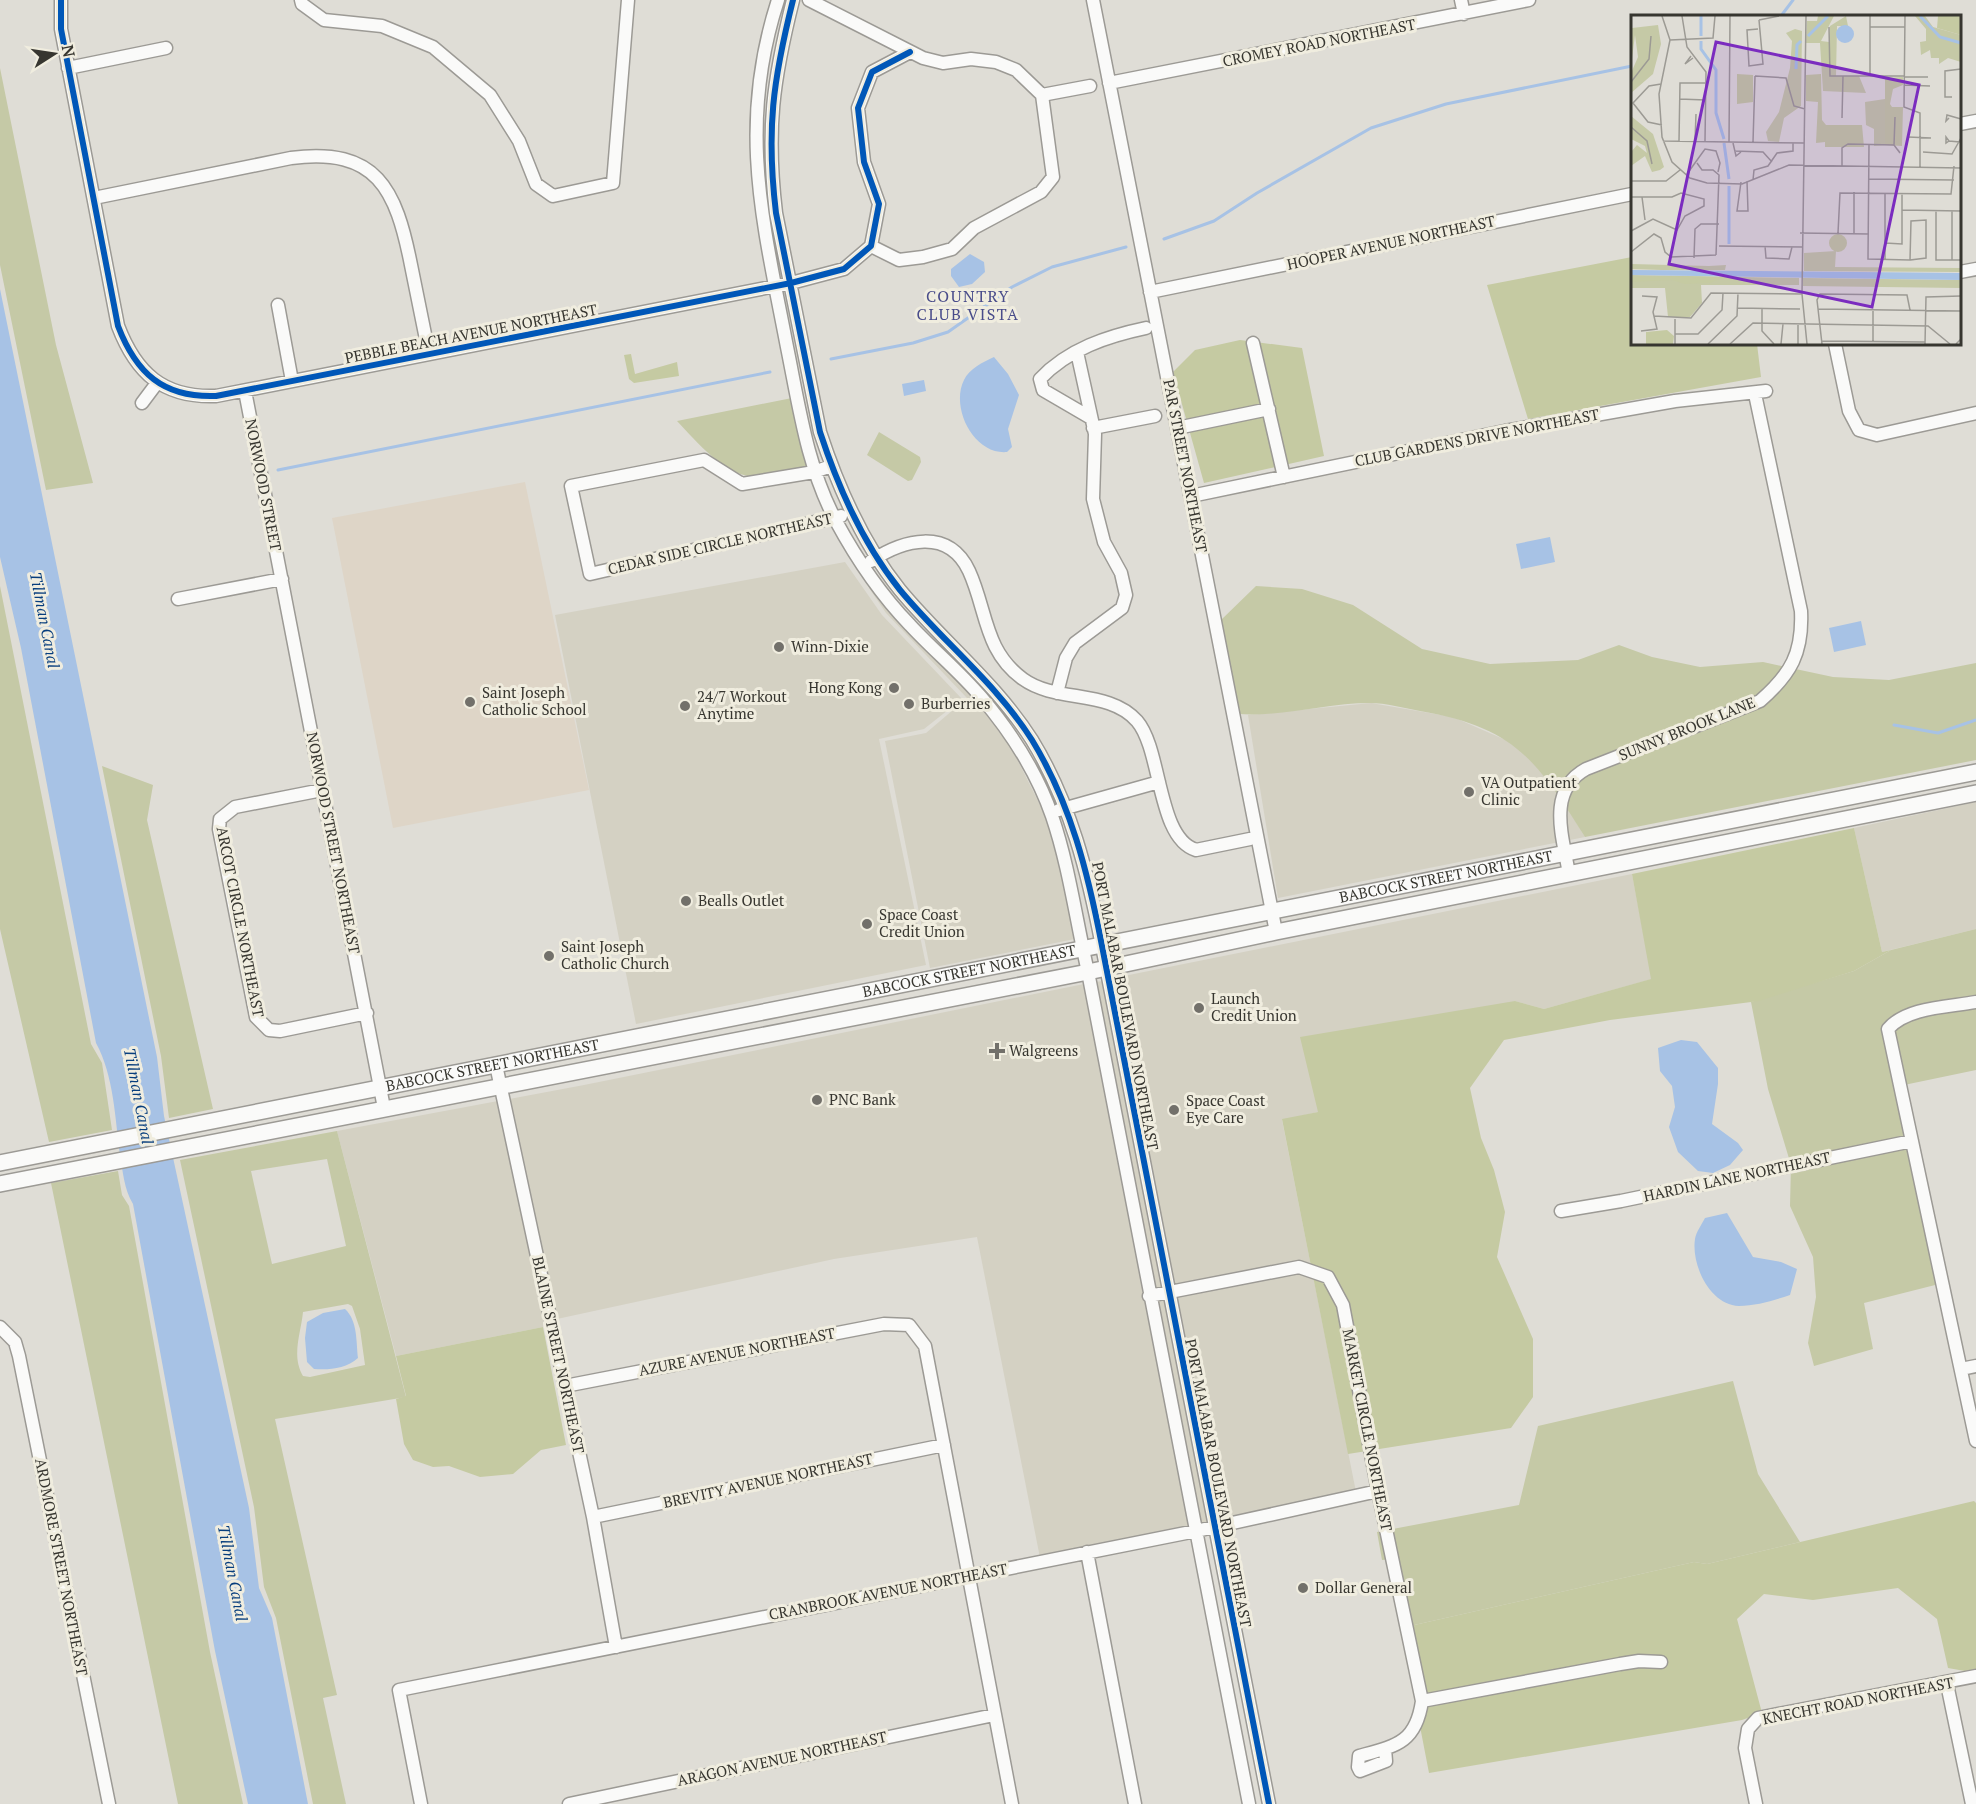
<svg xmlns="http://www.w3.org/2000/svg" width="1976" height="1804" viewBox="0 0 1976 1804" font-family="'PT Serif',serif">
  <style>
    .built { fill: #d4d1c3 }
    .education { fill: #ded5c7 }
    .green { fill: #c5c9a6; fill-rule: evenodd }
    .forest { fill: #c5caa2 }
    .water { fill: #a7c2e5 }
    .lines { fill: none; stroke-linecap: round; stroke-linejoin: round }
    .stream { stroke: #a7c2e5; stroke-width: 3 }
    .minor-casing { stroke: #9c9a95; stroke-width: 15 }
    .major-casing { stroke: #9c9a95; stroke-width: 18 }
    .minor { stroke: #fafaf9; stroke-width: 12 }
    .major { stroke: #fafaf9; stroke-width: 15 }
    .cycleway-casing { stroke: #f0eddf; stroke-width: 10 }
    .cycleway { stroke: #0057b8; stroke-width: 6 }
    .poi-dot { fill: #72706a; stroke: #f0eddf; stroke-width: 2 }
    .labels { text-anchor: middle; stroke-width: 6; stroke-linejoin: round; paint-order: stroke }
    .street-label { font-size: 15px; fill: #373630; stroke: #f0eddf }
    .poi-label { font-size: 15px; fill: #373630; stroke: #f0eddf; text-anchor: start }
    .neighbourhood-label { font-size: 16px; letter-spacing: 1.5px; fill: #494c8a; stroke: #f0eddf }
    .water-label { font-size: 16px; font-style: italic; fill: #073e7d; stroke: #f0eddf }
    .inset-river { fill: none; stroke: #a7c2e5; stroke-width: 3 }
    .inset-road { fill: none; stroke: #9c9a94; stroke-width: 1.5 }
    .view { fill: #7b2cbf; fill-opacity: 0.15; stroke: #7b2cbf; stroke-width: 3 }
    .inset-edge { fill: none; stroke: #373630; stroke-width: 3 }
  </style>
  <rect width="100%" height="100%" fill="#dfddd6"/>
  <path class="built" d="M 845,562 L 882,615 L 962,699 L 924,729 L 879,739 L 926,965 L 636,1024 L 555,615 Z
    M 872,587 L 976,700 L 1013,751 L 1045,815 L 1056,846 L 1075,939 L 930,968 L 885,741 L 926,733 L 967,698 L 886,613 L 869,588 Z
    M 1371,703 L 1453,717 L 1508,741 L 1533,760 L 1559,794 L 1585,837 L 1278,898 L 1248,715 Z
    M 1976,802 L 1976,929 L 1882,952 L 1854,828 Z
    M 1632,874 L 1652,979 L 1544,1009 L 1515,1001 L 1318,1112 L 1282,1120 L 1358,1502 L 1221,1531 L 1114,978 Z
    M 1103,981 L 1210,1533 L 1202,1534 L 1095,982 Z
    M 1084,984 L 1191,1537 L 1042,1568 L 977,1237 L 834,1259 L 543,1322 L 543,1327 L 396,1356 L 337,1131 L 584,1085 Z"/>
  <path class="education" d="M 525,482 L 589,790 L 393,828 L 332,518 Z"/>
  <path class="green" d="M 0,68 L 56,345 L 93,483 L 46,490 L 0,265 Z
    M 792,398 L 807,468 C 792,471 776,476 761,477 C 728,480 697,442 677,421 Z
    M 879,432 L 920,457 L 921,462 L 912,480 L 908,481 L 867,455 Z
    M 0,586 L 91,1044 L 102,1063 L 112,1130 L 49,1142 L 0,929 Z
    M 1256,586 L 1302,589 L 1353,605 L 1422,649 L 1490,664 L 1578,660 L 1619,645 L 1652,657 L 1700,667 L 1763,662 L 1833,677 L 1889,680 L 1976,663 L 1976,760 L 1585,837 C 1537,760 1514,727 1420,711 C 1404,708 1386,703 1370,703 C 1326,703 1283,717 1239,714 L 1221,620 Z
    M 102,766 L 153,785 L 147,820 L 213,1109 L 169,1118 L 161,1056 Z
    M 1976,929 L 1976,1070 L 1904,1085 L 1943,1283 L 1864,1303 L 1873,1349 L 1814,1366 L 1808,1343 L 1816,1297 L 1813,1257 L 1790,1206 L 1791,1165 L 1768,1089 L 1751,1002 L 1854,971 L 1891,950 Z
    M 337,1131 L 406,1397 L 275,1419 L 337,1695 L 323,1698 L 346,1804 L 313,1804 L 276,1618 L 264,1587 L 254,1507 L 180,1160 ZM 327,1159 L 346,1246 L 272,1264 L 251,1171 ZM 348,1304 L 352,1306 L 360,1329 L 365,1365 L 310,1377 L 303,1376 C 291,1356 301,1333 303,1312 Z
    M 118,1171 L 122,1195 L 129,1206 L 210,1652 L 243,1804 L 178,1804 L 51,1183 Z
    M 1733,1381 L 1758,1474 L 1800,1542 L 1707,1564 L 1694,1562 L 1401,1628 L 1393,1559 L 1382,1560 L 1377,1532 L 1519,1505 L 1538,1426 Z"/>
  <path class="forest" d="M 1632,257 L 1632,344 L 1757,344 L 1761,377 L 1528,419 L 1487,285 Z
    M 1240,340 L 1302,348 L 1324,456 L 1204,483 L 1173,372 L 1195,350 Z
    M 631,354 L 635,374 L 677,362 L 679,376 L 634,383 L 629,379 L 624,355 Z
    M 1854,828 L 1882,952 L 1891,950 L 1854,971 L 1759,1001 L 1610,1020 L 1504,1040 L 1470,1088 L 1481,1138 L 1494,1170 L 1505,1212 L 1497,1257 L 1533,1339 L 1533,1397 L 1511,1428 L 1348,1454 L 1282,1119 L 1318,1112 L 1300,1037 L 1515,1001 L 1544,1009 L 1651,979 L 1632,874 Z
    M 543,1327 L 566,1445 L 541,1450 L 513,1474 L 480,1477 L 449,1466 L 433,1467 L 413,1460 L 404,1444 L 396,1399 L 406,1396 L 396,1356 Z
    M 1974,1501 L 1976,1503 L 1976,1673 L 1948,1668 L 1937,1619 L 1898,1588 L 1813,1600 L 1764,1594 L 1737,1619 L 1762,1713 L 1742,1720 L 1429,1773 L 1401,1628 L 1694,1562 L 1707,1564 Z"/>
  <path class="water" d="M 970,254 L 984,262 L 985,272 L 972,284 L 959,287 L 951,276 L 951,269 Z
    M 0,289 L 157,1057 L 164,1116 L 249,1508 L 259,1588 L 272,1618 L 308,1804 L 248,1804 L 215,1651 L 133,1204 C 124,1189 123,1172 120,1155 C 115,1118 114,1076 96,1043 L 21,648 L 0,557 Z
    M 994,357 L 1008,374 L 1019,395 L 1008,429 L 1012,447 L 1007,452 C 974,455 950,408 964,380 C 969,369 983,362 994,357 Z
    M 924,380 L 926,391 L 904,396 L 902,384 Z
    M 1550,537 L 1555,562 L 1521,569 L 1516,544 Z
    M 1861,621 L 1866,645 L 1834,652 L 1829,628 Z
    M 1681,1040 L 1697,1042 L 1718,1068 L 1718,1084 L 1712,1124 L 1738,1143 L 1743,1150 L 1730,1165 L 1713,1173 L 1698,1171 L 1678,1152 L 1669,1127 L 1675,1107 L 1672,1086 L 1660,1071 L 1658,1048 Z
    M 1727,1213 L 1753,1257 L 1781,1262 L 1797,1269 L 1790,1295 C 1775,1300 1756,1306 1739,1306 C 1710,1305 1691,1265 1695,1239 C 1696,1232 1702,1224 1705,1218 Z
    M 345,1309 C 358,1321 356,1342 358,1358 C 346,1369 329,1370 314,1369 L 307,1362 L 305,1338 L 307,1322 L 323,1313 Z"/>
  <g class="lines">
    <path class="stream" d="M 1781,16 L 1793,0
      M 1164,239 L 1214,221 L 1257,193 L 1371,128 L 1446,104 L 1632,66
      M 831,359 L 913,343 L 948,332 L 1012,287 L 1052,267 L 1126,247
      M 278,470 L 770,372
      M 1894,725 L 1938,733 L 1976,720"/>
    <defs>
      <path id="minor" d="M 61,0 L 61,29 L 118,326 C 136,373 163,398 216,396 L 791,283 L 844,269 L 871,246 L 879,204 L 864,162 L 858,108 L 872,72 L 910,52
        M 301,0 L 302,4 L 324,20 L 382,26 L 433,47 L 490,95 L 519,141 L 536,184 L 553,196 L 613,183 L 628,0
        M 778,0 C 737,126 763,222 787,347 C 799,406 807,467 836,521 C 856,558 880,594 910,625 C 933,650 959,671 981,697 C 1010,731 1037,773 1052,816 C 1069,866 1076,920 1088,972 L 1249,1804
        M 793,0 C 773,80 766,130 776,213 L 820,432 C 838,487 863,544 900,590 C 943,642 995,682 1032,740 C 1071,804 1088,873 1102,946 L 1269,1804
        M 809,0 L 923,58 L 943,63 L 971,59 L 996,62 L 1016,70 L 1042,95 L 1053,177 L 1041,192 L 974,228 L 952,249 L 923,257 L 899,260 L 871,246
        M 1093,0 L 1276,932
        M 1461,0 L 1464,14
        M 68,68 L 166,48
        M 1109,83 L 1529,0
        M 1042,95 L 1090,86
        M 1960,124 L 1976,121
        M 94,198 L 291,158 C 377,147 396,189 411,265 C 417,295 423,325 429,354
        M 1960,272 L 1976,269
        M 1150,292 L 1632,194
        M 278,305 L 292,381
        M 1253,343 L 1284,477
        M 1835,344 L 1849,411 L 1859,430 L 1877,435 L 1976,413
        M 245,391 L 384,1108
        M 142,403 L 157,383
        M 1091,418 L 1043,390 L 1040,379 C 1068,349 1108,336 1146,328
        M 1093,428 L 1155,416
        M 1177,428 L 1269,409
        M 831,466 L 814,472 L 742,484 L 704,460 L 571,486 L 590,574 L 841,516
        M 1191,496 L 1505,431 L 1675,401 L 1766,391
        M 871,561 C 903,540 948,527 969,571 C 987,610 984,651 1023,679 C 1056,703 1109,689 1137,721 C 1162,750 1157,838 1196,850 L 1250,839
        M 178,599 L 282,579
        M 1057,693 L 1066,658 L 1075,643 L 1122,608 L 1126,595 L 1121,573 L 1104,542 L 1093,499 L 1095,434 L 1077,352
        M 322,790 L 235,807 L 220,819 L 219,829 L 256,1017 L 269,1030 L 280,1031 L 367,1013
        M 1059,810 L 1159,782
        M 1569,874 C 1563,837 1546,791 1586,769 L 1760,701 C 1791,674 1803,653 1801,611 L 1755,394
        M 1976,1002 C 1949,1007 1906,1007 1888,1029 L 1976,1441
        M 496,1065 L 593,1517 L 616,1647
        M 1561,1211 L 1621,1201 L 1912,1141
        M 1149,1296 L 1299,1267 L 1328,1277 L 1343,1305 L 1378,1491 L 1422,1701 C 1416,1743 1396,1746 1359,1756 L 1358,1767 L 1360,1771 L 1386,1761 L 1385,1749
        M 0,1327 L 15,1342 L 19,1356 L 109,1804
        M 1961,1369 L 1976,1366
        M 565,1386 L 884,1324 L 909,1325 L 925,1346 L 1012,1804
        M 593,1517 L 944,1445
        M 1087,1552 L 1135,1804
        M 1947,1684 L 1972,1804
        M 1422,1701 L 1620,1664 L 1639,1661 L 1661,1662
        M 421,1804 L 399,1690 L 1196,1531 L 1378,1491
        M 569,1804 L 994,1715
        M 1756,1804 L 1745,1748 L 1748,1729 L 1758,1718 L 1976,1676"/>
      <g id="major">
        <path id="s1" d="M 0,1163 L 1976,772"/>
        <path d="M 0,1184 L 1088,972 L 1276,932 L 1976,793"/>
      </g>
    </defs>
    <use href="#minor" class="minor-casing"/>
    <use href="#major" class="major-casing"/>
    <use href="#minor" class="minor"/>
    <use href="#major" class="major"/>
    <defs>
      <path id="cycleway" d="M 61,0 L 61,29 L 118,326 C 136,373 163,398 216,396 L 791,283 L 844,269 L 871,246 L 879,204 L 864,162 L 858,108 L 872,72 L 910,52
        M 793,0 C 773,80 766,130 776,213 L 820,432 C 838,487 863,544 900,590 C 943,642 995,682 1032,740 C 1071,804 1088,873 1102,946 L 1269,1804"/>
    </defs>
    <use href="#cycleway" class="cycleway-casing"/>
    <use href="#cycleway" class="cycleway"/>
  </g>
  <g class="poi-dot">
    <circle cx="779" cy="647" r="6"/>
    <circle cx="894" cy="688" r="6"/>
    <circle cx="470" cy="702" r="6"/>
    <circle cx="909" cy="704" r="6"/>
    <circle cx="685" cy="706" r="6"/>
    <circle cx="1469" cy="792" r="6"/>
    <circle cx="686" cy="901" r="6"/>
    <circle cx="867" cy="924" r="6"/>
    <circle cx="549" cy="956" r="6"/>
    <circle cx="1199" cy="1008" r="6"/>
    <path d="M994 1042h6v6h6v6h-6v6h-6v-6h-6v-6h6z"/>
    <circle cx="817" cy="1100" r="6"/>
    <circle cx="1174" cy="1110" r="6"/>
    <circle cx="1303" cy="1588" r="6"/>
  </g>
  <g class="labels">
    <g class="street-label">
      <text transform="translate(1319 43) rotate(-11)" y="5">CROMEY ROAD NORTHEAST</text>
      <text transform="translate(1391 243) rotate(-12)" y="5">HOOPER AVENUE NORTHEAST</text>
      <text transform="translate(471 334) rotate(-11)" y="5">PEBBLE BEACH AVENUE NORTHEAST</text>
      <text transform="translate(1477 438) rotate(-11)" y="5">CLUB GARDENS DRIVE NORTHEAST</text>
      <text transform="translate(1185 466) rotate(79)" y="5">PAR STREET NORTHEAST</text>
      <text transform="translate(263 485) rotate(79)" y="5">NORWOOD STREET</text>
      <text transform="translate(720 544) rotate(-13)" y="5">CEDAR SIDE CIRCLE NORTHEAST</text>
      <text transform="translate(1687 729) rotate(-22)" y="5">SUNNY BROOK LANE</text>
      <text transform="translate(333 843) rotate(79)" y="5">NORWOOD STREET NORTHEAST</text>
      <text dy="5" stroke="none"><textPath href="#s1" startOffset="1474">BABCOCK STREET NORTHEAST</textPath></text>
      <text transform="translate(240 922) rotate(79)" y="5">ARCOT CIRCLE NORTHEAST</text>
      <text dy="5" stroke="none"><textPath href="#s1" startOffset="988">BABCOCK STREET NORTHEAST</textPath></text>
      <text transform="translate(1125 1006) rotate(79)" y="5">PORT MALABAR BOULEVARD NORTHEAST</text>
      <text dy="5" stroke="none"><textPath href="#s1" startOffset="502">BABCOCK STREET NORTHEAST</textPath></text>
      <text transform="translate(1737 1177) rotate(-12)" y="5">HARDIN LANE NORTHEAST</text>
      <text transform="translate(737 1352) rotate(-11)" y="5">AZURE AVENUE NORTHEAST</text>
      <text transform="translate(558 1355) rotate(78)" y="5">BLAINE STREET NORTHEAST</text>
      <text transform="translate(1367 1430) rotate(79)" y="5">MARKET CIRCLE NORTHEAST</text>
      <text transform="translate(768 1481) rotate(-12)" y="5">BREVITY AVENUE NORTHEAST</text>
      <text transform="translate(1218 1483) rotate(79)" y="5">PORT MALABAR BOULEVARD NORTHEAST</text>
      <text transform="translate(61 1567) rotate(79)" y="5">ARDMORE STREET NORTHEAST</text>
      <text transform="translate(888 1592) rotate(-11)" y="5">CRANBROOK AVENUE NORTHEAST</text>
      <text transform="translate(1858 1701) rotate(-11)" y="5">KNECHT ROAD NORTHEAST</text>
      <text transform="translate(782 1759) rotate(-12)" y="5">ARAGON AVENUE NORTHEAST</text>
    </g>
    <g class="poi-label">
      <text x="791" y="652">Winn-Dixie</text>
      <text x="882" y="693" text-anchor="end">Hong Kong</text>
      <text x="482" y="698">Saint Joseph<tspan x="482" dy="17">Catholic School</tspan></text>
      <text x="697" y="702">24/7 Workout<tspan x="697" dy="17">Anytime</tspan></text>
      <text x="921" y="709">Burberries</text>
      <text x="1481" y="788">VA Outpatient<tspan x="1481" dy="17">Clinic</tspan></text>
      <text x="698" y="906">Bealls Outlet</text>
      <text x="879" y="920">Space Coast<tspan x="879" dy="17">Credit Union</tspan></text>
      <text x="561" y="952">Saint Joseph<tspan x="561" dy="17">Catholic Church</tspan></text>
      <text x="1211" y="1004">Launch<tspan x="1211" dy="17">Credit Union</tspan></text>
      <text x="1009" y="1056">Walgreens</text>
      <text x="829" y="1105">PNC Bank</text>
      <text x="1186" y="1106">Space Coast<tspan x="1186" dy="17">Eye Care</tspan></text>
      <text x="1315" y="1593">Dollar General</text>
    </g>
    <g class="neighbourhood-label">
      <text x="968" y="302">COUNTRY<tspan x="968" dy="18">CLUB VISTA</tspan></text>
    </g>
    <g class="water-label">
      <text transform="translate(45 620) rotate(79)" y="6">Tillman Canal</text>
      <text transform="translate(139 1096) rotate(79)" y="6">Tillman Canal</text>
      <text transform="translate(233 1573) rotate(79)" y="6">Tillman Canal</text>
    </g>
  </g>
  <g transform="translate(1631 15)">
    <rect width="330" height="330" fill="#dfddd6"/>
    <path d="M 187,1 L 203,1 L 190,26 L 198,27 L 199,11 L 215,1 L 217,11 L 206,11 L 205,61 L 228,61 L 235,78 L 192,76 L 189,28 L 175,28 L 176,6 L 186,6 ZM 284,1 L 294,1 L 302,12 L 330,20 L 330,47 L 317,43 L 308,49 L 308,43 L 300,43 L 299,35 L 290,40 L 289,27 L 295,26 L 295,14 ZM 27,10 L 30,29 L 22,59 L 0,78 L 0,58 L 7,42 L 4,20 L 0,51 L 1,13 ZM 164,14 L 171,16 L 170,91 L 153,103 L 148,127 L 137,126 L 135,117 L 148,97 L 159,53 L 161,26 L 155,18 ZM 254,84 L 254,130 L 243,131 L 243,114 L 235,110 L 234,87 ZM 0,101 L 22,119 L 33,152 L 29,155 L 21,157 L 14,141 L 0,151 L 0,137 L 6,130 L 16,138 L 14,131 L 0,124 ZM 205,236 L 204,252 L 330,253 L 330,257 L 173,256 L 173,238 ZM 0,249 L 78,251 L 95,250 L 94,255 L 31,255 L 0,254 ZM 0,260 L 168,263 L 168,270 L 70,270 L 71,288 L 59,302 L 37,302 L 34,273 L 0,273 ZM 172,263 L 330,265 L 330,273 L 172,271 Z" fill="#c5c9a6"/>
    <path d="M 307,1 L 330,1 L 330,20 L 306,13 ZM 106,59 L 122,60 L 122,87 L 106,89 ZM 190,59 L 191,105 L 195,110 L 231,110 L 233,132 L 194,132 L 194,127 L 185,128 L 187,87 L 175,86 L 175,60 ZM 272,62 L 272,70 L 262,74 L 259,89 L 261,92 L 272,92 L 271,131 L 254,130 L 254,63 ZM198 228a9 9 0 1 1 18 0a9 9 0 1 1-18 0ZM 0,262 L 42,261 L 93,262 L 79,268 L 54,269 L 41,265 L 0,267 ZM 36,315 L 43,321 L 42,329 L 15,329 L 15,317 Z" fill="#c5caa2"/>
    <path d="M205 19a9 9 0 1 1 18 0a9 9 0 1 1-18 0ZM 0,255 L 330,258 L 330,265 L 0,260 Z" fill="#a7c2e5"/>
    <path class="inset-river" d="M 289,1 L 309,22 L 330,28M 70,21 L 70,1M 177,21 L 197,1M 70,26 L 70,34 L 85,55 L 85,98 L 93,124M 165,54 L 166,30 L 170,26M 93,128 L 98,164M 98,229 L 98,171"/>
    <path class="inset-road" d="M 31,1 L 39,25 L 28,79 L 31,122 L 41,147 L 59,163 L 76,168 L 111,169 L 158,150 L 330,153M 51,1 L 56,32 L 75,57 L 74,126M 175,1 L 171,279 L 176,329M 239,1 L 239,61M 274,1 L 273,92 L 289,98 L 289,152M 128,5 L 148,1M 198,12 L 199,61 L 273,61M 239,12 L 274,12M 127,14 L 116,15 L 118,51 L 132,49 L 128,5M 39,25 L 82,23 L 84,1M 60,41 L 54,49 L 62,43M 124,61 L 155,63 L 163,91 L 174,94M 273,62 L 297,62M 0,67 L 18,44 L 20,21M 30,69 L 18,71 L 2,88 L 17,107 L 31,110M 273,70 L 299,71M 321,82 L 314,82 L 314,56 L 330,54M 48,84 L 75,85M 211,103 L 212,61M 318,103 L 315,106 L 316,100 L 330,104M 0,112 L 16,126 L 21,149M 277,122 L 300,123M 32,126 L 173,128M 48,126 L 49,68 L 74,68M 64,126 L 65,99M 318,126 L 315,128 L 315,122 L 318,126 L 329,127M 98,127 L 99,1M 122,127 L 124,61M 102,128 L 105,141 L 110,137M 238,130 L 237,244 L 279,245 L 280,206 L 295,205 L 295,243 L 279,245M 263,130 L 264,102M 103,136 L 132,137 L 141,147M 292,137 L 321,139 L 330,123M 66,148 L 71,155 L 82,155 L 88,160 L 85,240M 211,151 L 211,133 L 217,129 L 263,130 L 269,138 L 267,135M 56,159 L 74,134 L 85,136 L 89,148 L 87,157M 238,164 L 323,165M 122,165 L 123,155 L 137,151 L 146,138 L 162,136 L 162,128M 0,166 L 35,166 L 49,155M 110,167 L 106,196 L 117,196 L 116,166M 0,182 L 41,182 L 50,178 L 73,184 L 73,191 L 54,201 L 46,215 L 22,204 L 0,216M 11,182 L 14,205M 271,195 L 330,196M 305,196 L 305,245 L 330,245M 169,218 L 238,219M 207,218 L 209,178 L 320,179 L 323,151M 223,218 L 223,177M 254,228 L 271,229 L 271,178M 88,231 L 172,232M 134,231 L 135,243 L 158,244 L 161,232M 0,237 L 23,219 L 30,223 L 34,237 L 40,242 L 85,240M 63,243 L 64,214 L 70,209 L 88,209M 254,245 L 254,178M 321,245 L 321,196M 107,293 L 169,294M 131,294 L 131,316 L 143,329M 187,294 L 330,296M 242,295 L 242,326M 23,301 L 60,303 L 80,278 L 171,279M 10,316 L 26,314 L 22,297 L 26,282 L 11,281M 44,319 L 67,319 L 91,295 L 92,278M 191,326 L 294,327M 44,329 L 44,304M 77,329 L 106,301 L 107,278M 99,329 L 122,308 L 297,311 L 319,329M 150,329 L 152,309M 167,329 L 167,310M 191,329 L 186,285 L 189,279 L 276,280 L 279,295M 294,329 L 295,282 L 330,281M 325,329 L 330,324 L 330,303"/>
    <path class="view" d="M 85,27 L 288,70 L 241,292 L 38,249 Z"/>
    <rect width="330" height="330" class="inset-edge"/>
  </g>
  <g transform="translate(54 54) rotate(78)" stroke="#f0eddf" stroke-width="4.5" paint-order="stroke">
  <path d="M0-4.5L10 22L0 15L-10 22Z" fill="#373630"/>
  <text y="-9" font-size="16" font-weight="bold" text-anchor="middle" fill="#373630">N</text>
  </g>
</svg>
